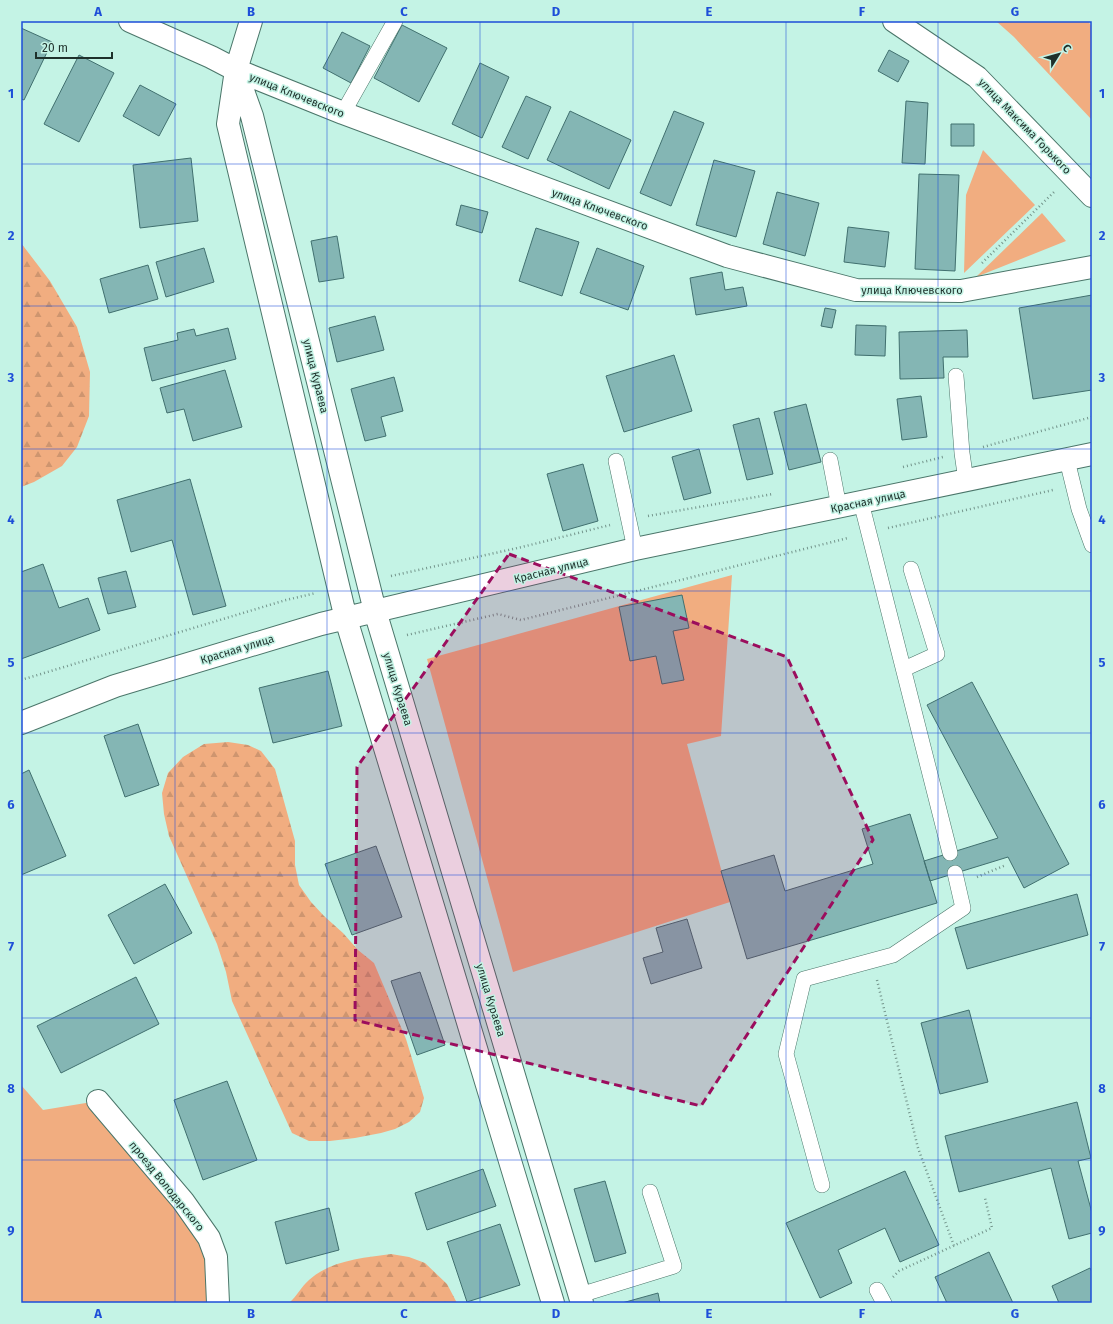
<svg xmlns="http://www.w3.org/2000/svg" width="1113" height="1324" viewBox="0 0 1113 1324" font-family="'Fira Sans',sans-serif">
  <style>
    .grass { fill: #f1ad80 }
    .forest { fill: url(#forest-firs) }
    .building { fill: #84b6b4; stroke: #41706f }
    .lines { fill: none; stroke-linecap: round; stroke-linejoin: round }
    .service-casing { stroke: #4b766a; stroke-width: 16 }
    .minor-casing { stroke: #4b766a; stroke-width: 24 }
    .path { stroke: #74958c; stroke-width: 2.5; stroke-dasharray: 1 3; stroke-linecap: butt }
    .service { stroke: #fff; stroke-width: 15 }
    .minor { stroke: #fff; stroke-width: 22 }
    .marked { fill: #9b0d5d; fill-opacity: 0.2; stroke: #9b0d5d; stroke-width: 3; stroke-dasharray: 8 5; stroke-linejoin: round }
    .grid { fill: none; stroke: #1d4ed8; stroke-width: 1; stroke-opacity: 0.55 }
    .labels { text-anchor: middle; stroke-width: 3; stroke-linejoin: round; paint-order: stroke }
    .street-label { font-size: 11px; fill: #1e302b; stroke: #c4f3e5 }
    .neatline { fill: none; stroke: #1d4ed8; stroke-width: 1.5 }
    .grid-label { font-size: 13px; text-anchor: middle; font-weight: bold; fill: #1d4ed8 }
  </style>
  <defs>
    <pattern id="forest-firs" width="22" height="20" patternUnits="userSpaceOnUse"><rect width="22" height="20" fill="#f1ad80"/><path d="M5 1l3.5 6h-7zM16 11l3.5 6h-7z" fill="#ce956f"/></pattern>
  </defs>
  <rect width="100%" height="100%" fill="#c4f3e5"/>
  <path class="grass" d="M 996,21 L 1088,21 L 1092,27 L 1092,120 L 1014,37 Z
    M 983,150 L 1035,205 L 964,273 L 966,195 Z
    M 1042,213 L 1066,241 L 976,277 Z
    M 732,575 L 721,736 L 687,744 L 730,902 L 513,972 L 427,659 Z
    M 21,1085 L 43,1110 L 98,1101 L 209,1238 L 218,1303 L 21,1303 Z"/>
  <path class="forest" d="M 21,243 L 50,281 L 77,327 L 90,372 L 89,416 L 77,447 L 62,466 L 34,482 L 21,487 Z
    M 228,742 L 248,745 L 261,751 L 275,769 L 295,841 L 295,865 L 299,885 L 311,902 L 324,916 L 343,933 L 358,950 L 374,963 L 406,1039 L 424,1098 L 420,1112 L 409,1122 L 395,1129 L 381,1133 L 355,1138 L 330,1141 L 309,1141 L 292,1133 L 232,1001 L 226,972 L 217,944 L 169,836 L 164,814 L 162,793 L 168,773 L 183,757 L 204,744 Z
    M 391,1254 L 409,1257 L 425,1263 L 447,1284 L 457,1303 L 289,1303 C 297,1296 301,1287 309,1280 C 331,1260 363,1258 391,1254 Z"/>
  <path class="building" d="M 402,25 L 447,48 L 419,102 L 374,78 Z
    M 21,28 L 52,42 L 24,100 L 21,99 Z
    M 342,32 L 370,46 L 351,83 L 323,68 Z
    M 889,50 L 909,61 L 898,82 L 878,71 Z
    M 79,55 L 114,73 L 79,142 L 44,124 Z
    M 480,63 L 509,77 L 482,138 L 452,124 Z
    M 140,85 L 176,104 L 159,136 L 123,116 Z
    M 526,96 L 551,107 L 528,159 L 502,147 Z
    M 906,101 L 928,103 L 925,164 L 902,163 Z
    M 570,111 L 631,140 L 609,189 L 547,160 Z
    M 674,111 L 704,123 L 671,206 L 640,193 Z
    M 951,124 L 974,124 L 974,146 L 951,146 Z
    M 191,158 L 198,221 L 140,228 L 133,165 Z
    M 714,160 L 755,171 L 736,237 L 696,225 Z
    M 919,174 L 959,175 L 955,271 L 915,269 Z
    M 777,192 L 819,203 L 805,256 L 763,244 Z
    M 461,205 L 488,212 L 482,233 L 456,225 Z
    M 848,227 L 889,232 L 885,267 L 844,262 Z
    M 536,228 L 579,242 L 562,296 L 519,281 Z
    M 337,236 L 344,278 L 319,282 L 311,241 Z
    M 204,248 L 214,282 L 166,297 L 156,262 Z
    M 597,248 L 644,266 L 628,310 L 580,293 Z
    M 148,265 L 158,299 L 109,313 L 100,279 Z
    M 722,272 L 725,290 L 743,287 L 747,306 L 696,315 L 690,278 Z
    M 1092,295 L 1092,390 L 1033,399 L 1019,308 Z
    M 825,308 L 836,310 L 832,328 L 821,326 Z
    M 375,316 L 384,350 L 337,362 L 329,328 Z
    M 856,325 L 886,326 L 885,356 L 855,355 Z
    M 228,328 L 236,359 L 152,381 L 144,348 L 178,340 L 177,333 L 194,329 L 196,336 Z
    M 967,330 L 968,357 L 943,357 L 944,378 L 900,379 L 899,332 Z
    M 674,355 L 692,411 L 624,432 L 606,376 Z
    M 225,370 L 242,427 L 193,441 L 184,409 L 167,413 L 160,388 Z
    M 394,377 L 403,411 L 381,417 L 386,436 L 365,441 L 351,389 Z
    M 921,396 L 927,437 L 902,440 L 897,399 Z
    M 806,404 L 821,462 L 789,470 L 774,412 Z
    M 759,418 L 773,474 L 747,480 L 733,425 Z
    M 699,449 L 711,493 L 684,500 L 672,457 Z
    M 583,464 L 598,521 L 563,531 L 547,474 Z
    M 190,479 L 226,606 L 193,615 L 172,540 L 131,552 L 117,500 Z
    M 43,564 L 59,608 L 88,598 L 100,630 L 21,659 L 21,572 Z
    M 126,571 L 136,607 L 108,614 L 98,578 Z
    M 682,595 L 689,628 L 673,631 L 684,680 L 662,684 L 656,656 L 630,661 L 619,607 Z
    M 328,671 L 342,726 L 273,743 L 259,688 Z
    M 972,682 L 1069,864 L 1024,888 L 1008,857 L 930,881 L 924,861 L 998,838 L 927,705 Z
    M 138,724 L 159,785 L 125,797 L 104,736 Z
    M 29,770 L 66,856 L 21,875 L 21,774 Z
    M 910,814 L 937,903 L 747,959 L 721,871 L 774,855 L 785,891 L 873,864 L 862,829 Z
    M 376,846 L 402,917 L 352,935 L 325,864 Z
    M 165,884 L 192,933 L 134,964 L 108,915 Z
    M 1077,894 L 1088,935 L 967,969 L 955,928 Z
    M 687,919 L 702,968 L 651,984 L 643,958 L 663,952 L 656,928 Z
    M 420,972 L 445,1045 L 417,1055 L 391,981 Z
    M 136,977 L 159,1024 L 61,1073 L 37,1026 Z
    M 969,1010 L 988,1082 L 940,1094 L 921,1023 Z
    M 227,1081 L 257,1160 L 203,1180 L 174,1100 Z
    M 1077,1102 L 1091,1158 L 1078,1161 L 1092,1213 L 1092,1233 L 1069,1239 L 1051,1168 L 959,1192 L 945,1136 Z
    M 483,1169 L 496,1206 L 427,1230 L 415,1193 Z
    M 905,1171 L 939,1245 L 900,1262 L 885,1228 L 838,1250 L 852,1283 L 820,1298 L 786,1223 Z
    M 605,1181 L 626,1253 L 595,1262 L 574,1189 Z
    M 329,1208 L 339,1250 L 286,1264 L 275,1222 Z
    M 500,1224 L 520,1285 L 467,1302 L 447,1242 Z
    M 989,1252 L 1013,1303 L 947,1303 L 935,1277 Z
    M 1090,1268 L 1092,1272 L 1092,1303 L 1059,1303 L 1052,1286 Z
    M 658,1293 L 660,1303 L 622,1303 Z"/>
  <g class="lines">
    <defs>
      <path id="service" d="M 343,113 L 395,21
        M 956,376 L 962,453 L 966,481
        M 830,460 L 839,507
        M 1067,460 L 1079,509 L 1092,545
        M 616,461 L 635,549
        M 861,502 L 950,853
        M 904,669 L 937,654 L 911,569
        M 822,1185 L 786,1054 L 804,979 L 893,955 L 963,908 L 955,873
        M 877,1290 L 884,1303
        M 580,1295 L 674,1266 L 650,1192"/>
      <path id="minor" d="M 130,21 L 211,57 L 236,70 L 343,113 L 727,256 L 856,290 L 961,291 L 1092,267
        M 251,21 L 236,70 L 228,124 L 346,619 L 553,1303
        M 894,21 L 977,77 L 1092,196
        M 237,74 L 252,116 L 375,611 L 582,1303
        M 21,723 L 115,686 L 321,624 L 635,549 L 1092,454
        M 98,1101 L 183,1201 L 209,1238 L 216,1257 L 218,1303"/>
    </defs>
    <use href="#service" class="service-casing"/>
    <use href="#minor" class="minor-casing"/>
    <path class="path" d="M 982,263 L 1054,192
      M 983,447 L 1092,417
      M 903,467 L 943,457
      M 648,516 L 773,494
      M 888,528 L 1053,490
      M 391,576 L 522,547 L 610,525
      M 407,635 L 498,614 L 521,620 L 848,538
      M 21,680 L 286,600 L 316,593
      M 977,877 L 1006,865
      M 877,980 L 918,1148 L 954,1246
      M 893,1277 L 899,1271 L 992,1228 L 985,1198"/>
    <use href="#service" class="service"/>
    <use href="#minor" class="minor"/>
  </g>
  <path class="marked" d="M 509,554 L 787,657 L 873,840 L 701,1106 L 355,1020 L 357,767 Z"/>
  <path class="grid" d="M 175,21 L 175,1303M 327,21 L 327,1303M 480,21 L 480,1303M 633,21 L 633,1303M 786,21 L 786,1303M 938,21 L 938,1303M 21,164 L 1092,164M 21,306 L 1092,306M 21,449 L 1092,449M 21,591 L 1092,591M 21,733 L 1092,733M 21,875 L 1092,875M 21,1018 L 1092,1018M 21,1160 L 1092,1160"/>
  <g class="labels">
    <g class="street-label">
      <text transform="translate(297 95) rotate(22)" y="4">улица Ключевского</text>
      <text transform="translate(1025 126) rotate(46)" y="4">улица Максима Горького</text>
      <text transform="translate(600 209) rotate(20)" y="4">улица Ключевского</text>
      <text x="912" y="294">улица Ключевского</text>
      <text transform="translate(316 376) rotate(76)" y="4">улица Кураева</text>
      <text transform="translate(868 501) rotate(-12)" y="4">Красная улица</text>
      <text transform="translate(551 570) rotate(-14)" y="4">Красная улица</text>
      <text transform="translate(237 649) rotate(-17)" y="4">Красная улица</text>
      <text transform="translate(398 689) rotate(73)" y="4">улица Кураева</text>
      <text transform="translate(491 1000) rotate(73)" y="4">улица Кураева</text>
      <text transform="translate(167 1186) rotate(51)" y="4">проезд Володарского</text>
    </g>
  </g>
  <rect width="1113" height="1324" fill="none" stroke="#c4f3e5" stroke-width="44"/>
  <g transform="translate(1059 54) rotate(53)" stroke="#c4f3e5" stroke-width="3" paint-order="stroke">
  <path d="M0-3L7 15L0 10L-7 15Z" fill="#1e302b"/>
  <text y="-6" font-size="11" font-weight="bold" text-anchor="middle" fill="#1e302b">С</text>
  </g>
  <path d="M36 52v6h76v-6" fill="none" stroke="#1e302b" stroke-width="2"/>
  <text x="42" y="52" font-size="12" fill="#1e302b" stroke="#c4f3e5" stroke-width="3" paint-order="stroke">20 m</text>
  <rect x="22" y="22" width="1069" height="1280" class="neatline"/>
  <g class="grid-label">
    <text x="98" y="16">A</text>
    <text x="251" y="16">B</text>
    <text x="404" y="16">C</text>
    <text x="556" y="16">D</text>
    <text x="709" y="16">E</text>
    <text x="862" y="16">F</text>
    <text x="1015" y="16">G</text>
    <text x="11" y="98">1</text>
    <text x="1102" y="98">1</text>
    <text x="11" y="240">2</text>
    <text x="1102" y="240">2</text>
    <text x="11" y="382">3</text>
    <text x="1102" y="382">3</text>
    <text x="11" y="524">4</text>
    <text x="1102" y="524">4</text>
    <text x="11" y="667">5</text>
    <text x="1102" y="667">5</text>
    <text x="11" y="809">6</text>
    <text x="1102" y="809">6</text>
    <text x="11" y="951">7</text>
    <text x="1102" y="951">7</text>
    <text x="11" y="1093">8</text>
    <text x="1102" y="1093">8</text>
    <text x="11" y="1235">9</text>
    <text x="1102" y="1235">9</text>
    <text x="98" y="1318">A</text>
    <text x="251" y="1318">B</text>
    <text x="404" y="1318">C</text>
    <text x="556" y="1318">D</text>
    <text x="709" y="1318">E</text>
    <text x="862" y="1318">F</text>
    <text x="1015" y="1318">G</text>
  </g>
</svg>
